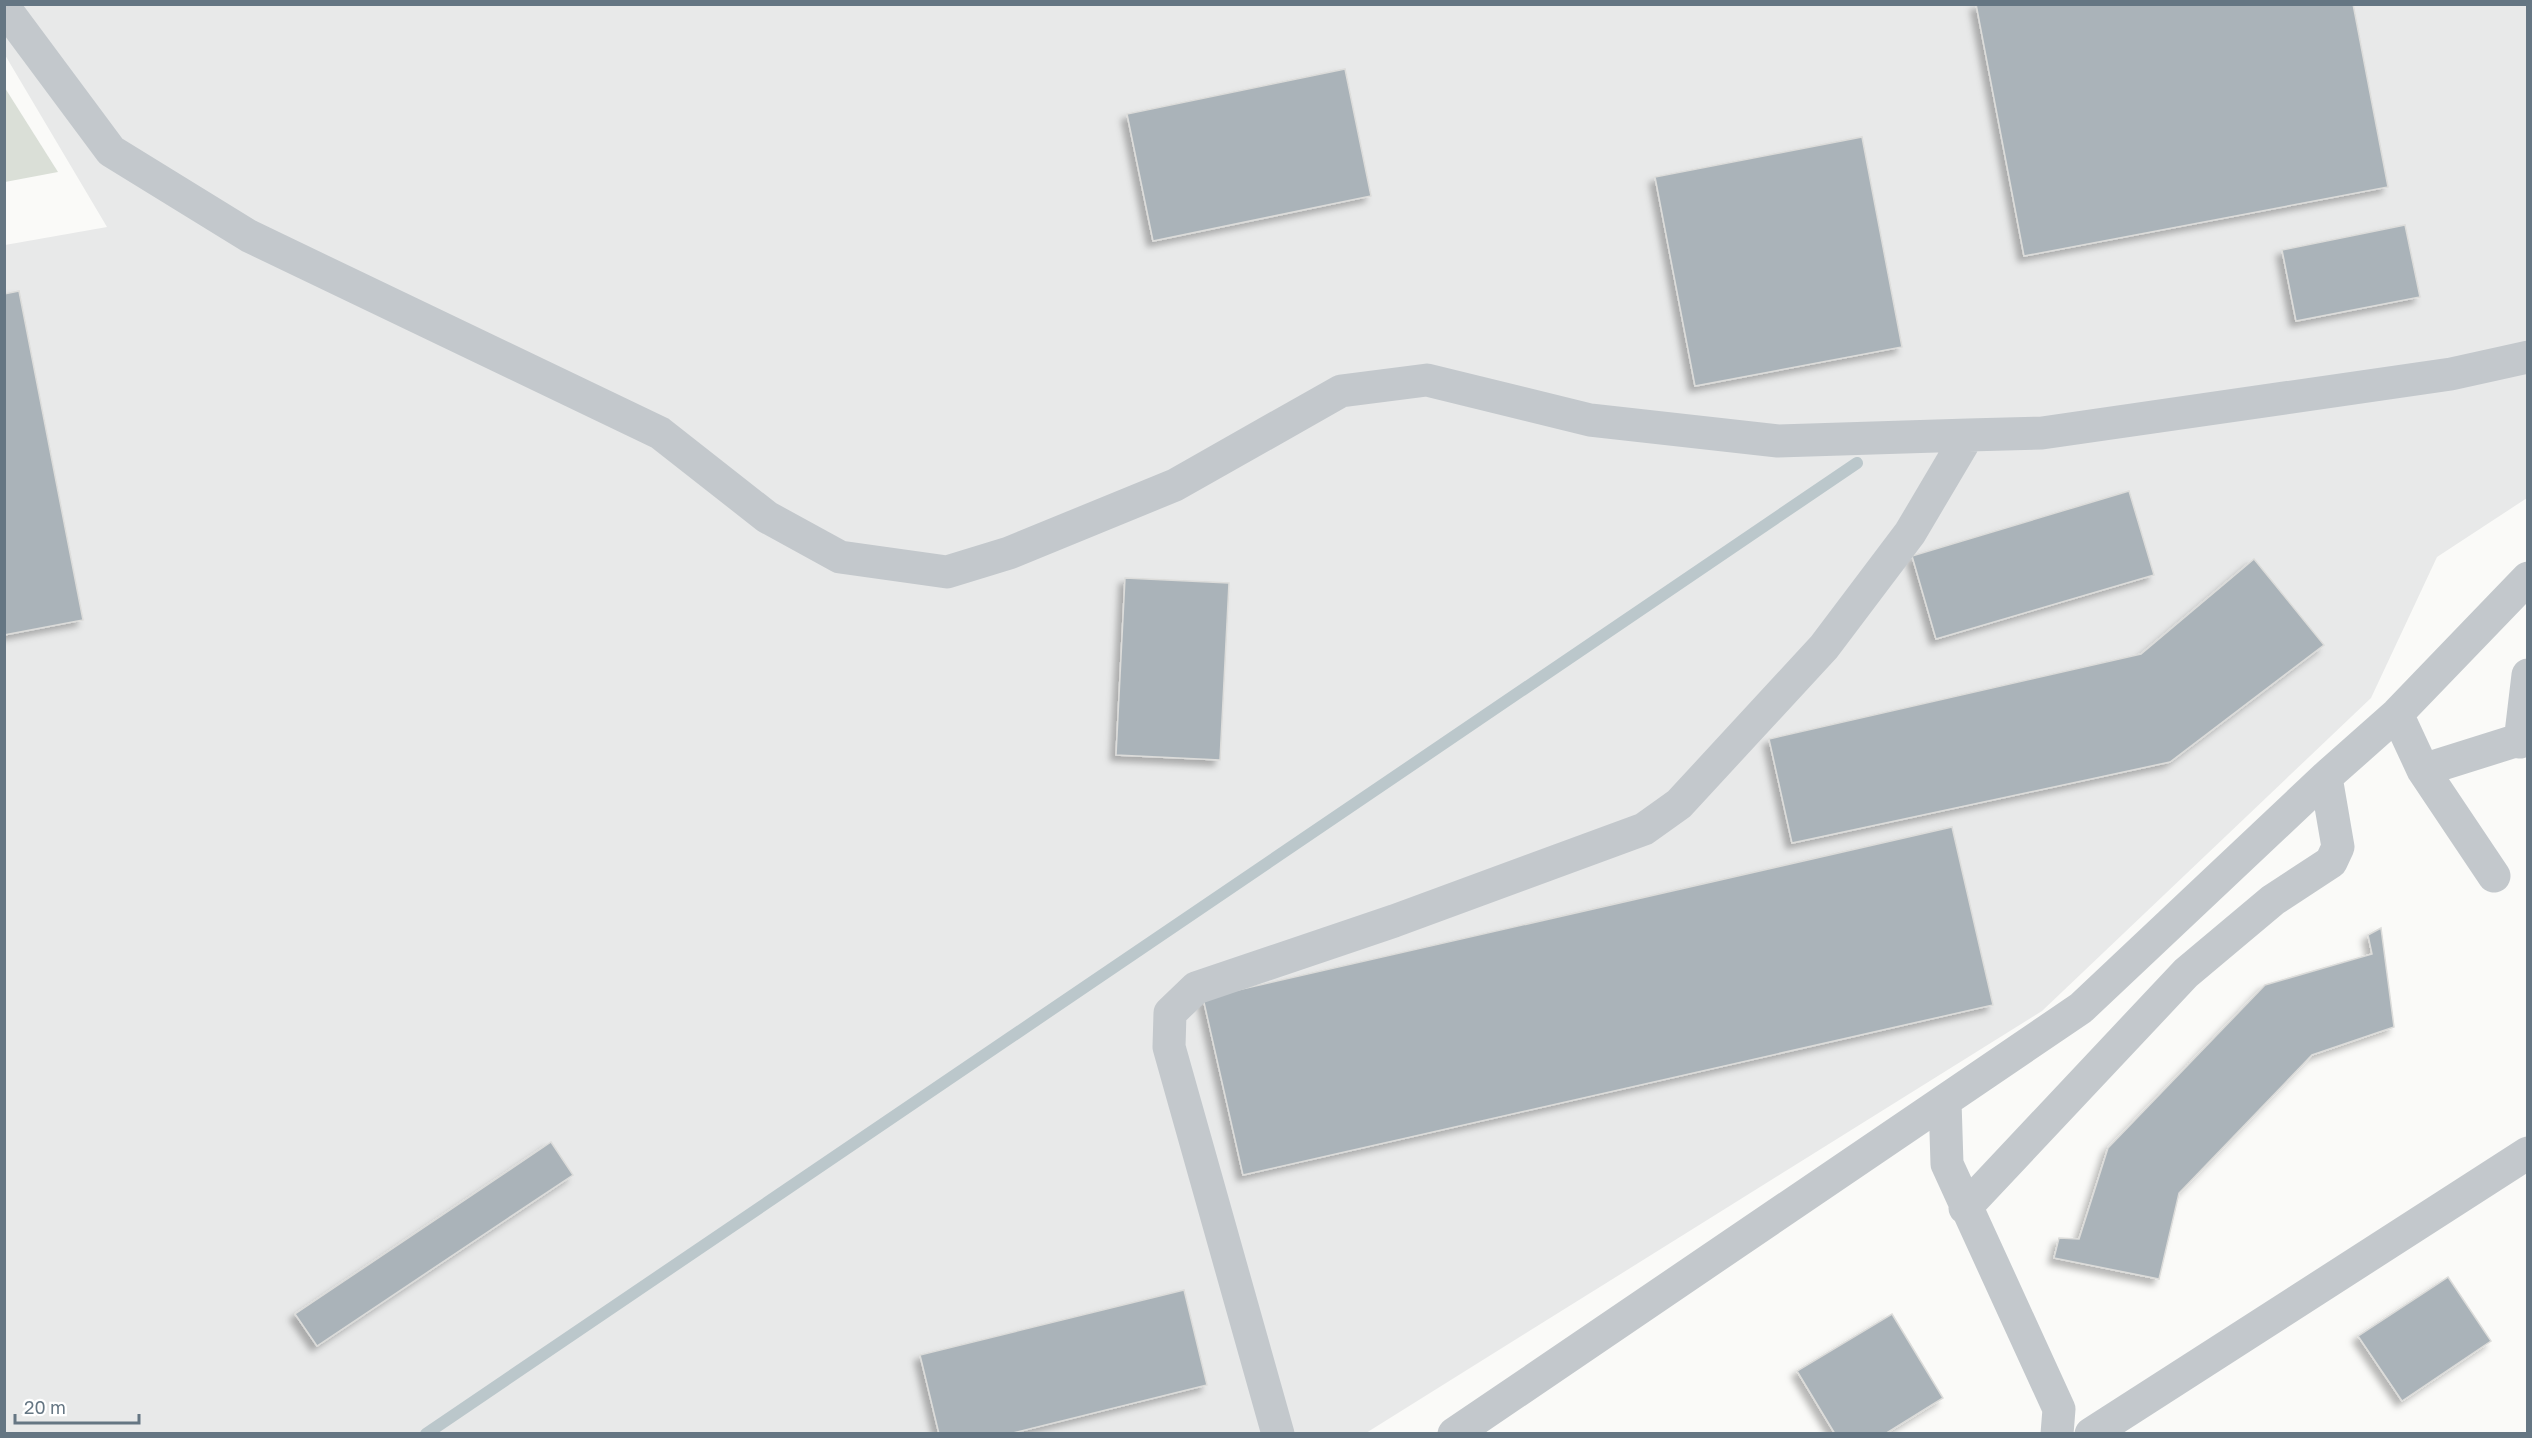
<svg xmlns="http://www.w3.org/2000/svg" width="2532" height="1438" viewBox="0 0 2532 1438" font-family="'Golos Text',sans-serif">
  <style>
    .built { fill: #e8e9e9 }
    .green { fill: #dadfd7 }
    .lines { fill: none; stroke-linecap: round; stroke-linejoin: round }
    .stream { stroke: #bbc7cb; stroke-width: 12 }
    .building { fill: #aab3b9; stroke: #dcdcda; stroke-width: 1.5; filter: url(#shadow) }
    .minor { stroke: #c3c8cc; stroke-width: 33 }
  </style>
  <defs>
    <filter id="shadow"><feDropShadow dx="-5.5" dy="5.5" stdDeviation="3" flood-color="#0004"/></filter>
  </defs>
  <rect width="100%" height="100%" fill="#fafaf8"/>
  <path class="built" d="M 5,5 L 2527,5 L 2527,498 L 2437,557 L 2371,698 L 2042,1011 L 1366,1433 L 5,1434 L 5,245 L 107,227 L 5,55 Z"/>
  <path class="green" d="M 5,88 L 58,172 L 5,182 Z"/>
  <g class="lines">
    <path class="stream" d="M 426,1434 L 1857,463"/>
  </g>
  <path class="building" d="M 1976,4 L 2353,4 L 2388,187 L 2024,256 Z
    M 1345,69 L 1371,196 L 1153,241 L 1127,114 Z
    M 1862,137 L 1902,347 L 1695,386 L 1655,177 Z
    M 2405,225 L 2420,297 L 2296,321 L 2282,250 Z
    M 19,291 L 83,620 L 4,635 L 4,294 Z
    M 2129,491 L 2154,575 L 1936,639 L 1912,556 Z
    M 2254,559 L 2324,645 L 2170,762 L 1792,843 L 1769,739 L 2141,654 Z
    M 1125,578 L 1229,583 L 1220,760 L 1116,755 Z
    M 1952,827 L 1993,1005 L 1243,1175 L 1203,998 Z
    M 2381,928 L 2394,1027 L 2312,1055 L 2179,1193 L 2159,1279 L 2054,1258 L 2059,1238 L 2079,1239 L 2108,1148 L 2265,985 L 2372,954 L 2368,935 Z
    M 551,1142 L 573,1175 L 317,1346 L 295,1314 Z
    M 2448,1277 L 2491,1341 L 2402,1401 L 2358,1336 Z
    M 1184,1290 L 1207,1385 L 1009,1434 L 939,1434 L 920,1355 Z
    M 1892,1314 L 1943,1398 L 1885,1434 L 1835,1434 L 1797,1371 Z"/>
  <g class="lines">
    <path class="minor" d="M 4,7 L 111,151 L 249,236 L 660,433 L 767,517 L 840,557 L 947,572 L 1009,553 L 1175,485 L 1341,391 L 1427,380 L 1590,420 L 1778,441 L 1968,435 L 2042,433 L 2451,374 L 2528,357
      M 2397,714 L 2423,770 L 2494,876
      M 2520,742 L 2528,675
      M 2423,770 L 2528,737
      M 1945,1101 L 1947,1164 L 2059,1409 L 2057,1434
      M 1965,1208 L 2186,973 L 2273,900 L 2331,862 L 2338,847 L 2326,777
      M 1278,1434 L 1169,1047 L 1170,1013 L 1196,988 L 1394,921 L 1644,829 L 1679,804 L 1824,647 L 1910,533 L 1968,435
      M 1454,1434 L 2081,1008 L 2326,777 L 2397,714 L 2528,578
      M 2091,1434 L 2528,1153"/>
  </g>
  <rect width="2532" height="1438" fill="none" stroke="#657683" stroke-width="12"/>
  <path d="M15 1414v9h124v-9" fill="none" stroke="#657683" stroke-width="3"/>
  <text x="24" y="1414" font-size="18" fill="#657683" stroke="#ffffff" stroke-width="4.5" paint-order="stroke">20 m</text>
</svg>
